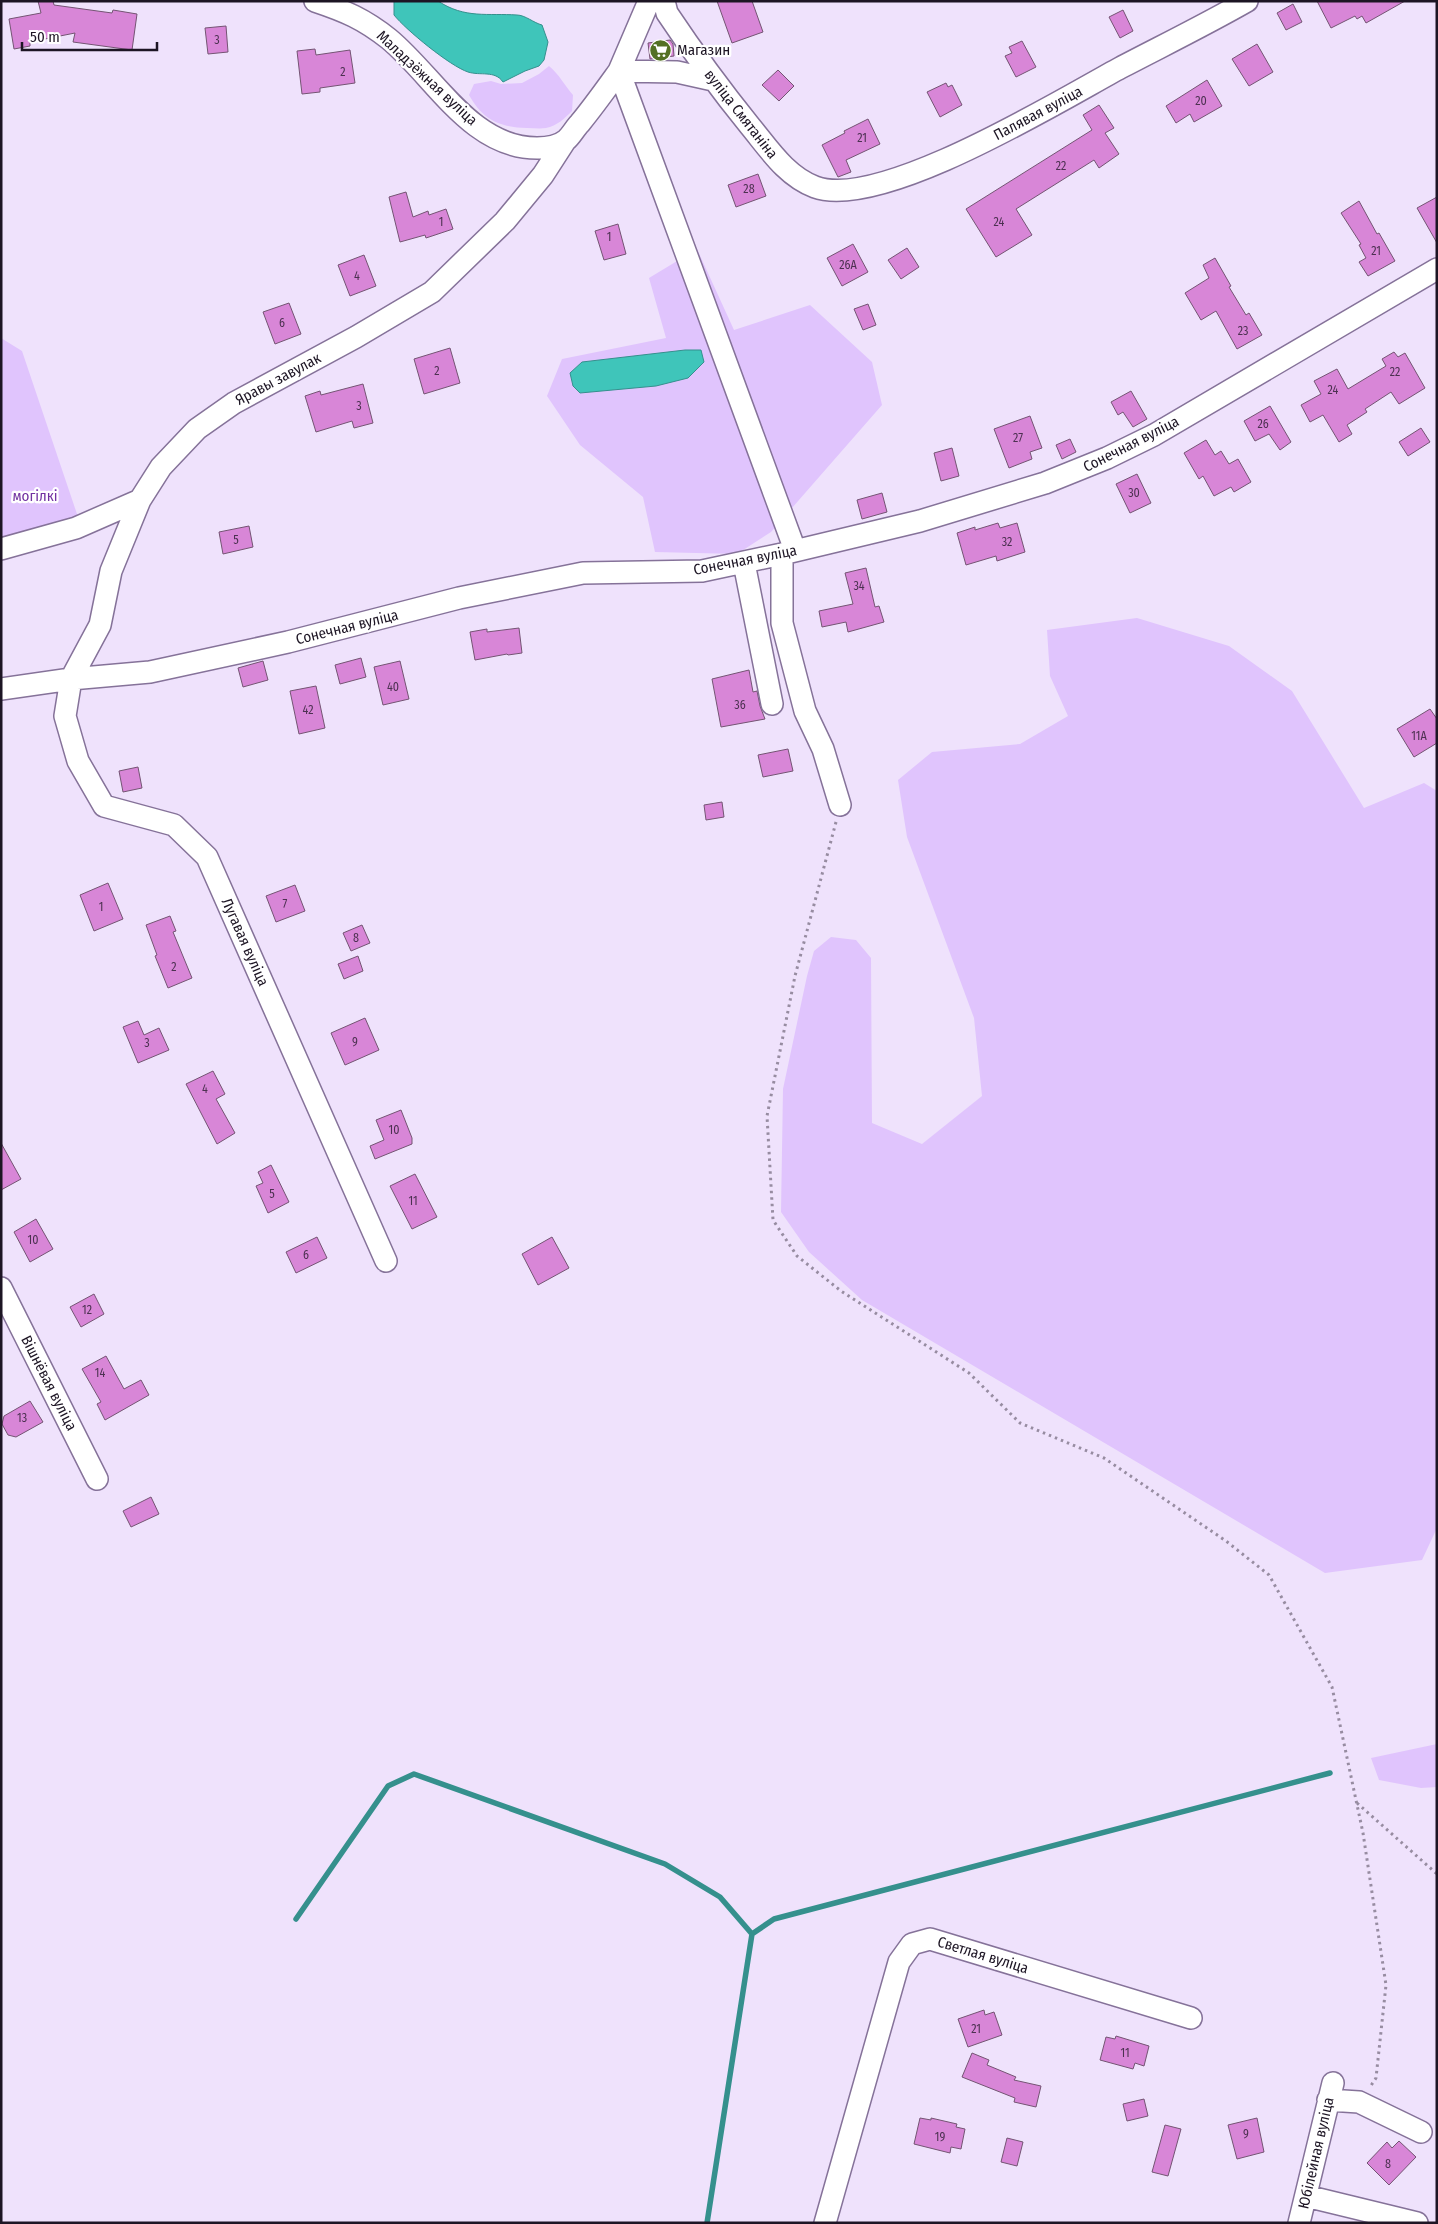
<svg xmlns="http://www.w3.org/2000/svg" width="1438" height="2224" viewBox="0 0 1438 2224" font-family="'Fira Sans Condensed',sans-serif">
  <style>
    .green { fill: #e0c4fd }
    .water { fill: #3fc5ba; stroke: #35908d }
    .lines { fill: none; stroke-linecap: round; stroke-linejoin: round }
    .stream { stroke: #35908d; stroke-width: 5.5 }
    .building { fill: #d886d7; stroke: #745473 }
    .minor-casing { stroke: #857299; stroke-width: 24 }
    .path { stroke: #978ca1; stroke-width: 3; stroke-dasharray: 2.5 4; stroke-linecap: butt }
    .minor { stroke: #fff; stroke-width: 21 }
    .labels { text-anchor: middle; stroke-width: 4.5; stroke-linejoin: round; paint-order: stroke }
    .number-label { font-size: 12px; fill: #4c3151 }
    .poi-label { font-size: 15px; fill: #1d1524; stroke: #fff; text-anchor: start }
    .street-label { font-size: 15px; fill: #1d1524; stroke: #fff }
    .park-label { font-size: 15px; fill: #7232a1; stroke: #fff }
  </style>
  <rect width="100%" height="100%" fill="#efe2fc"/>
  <path class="green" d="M 549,66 C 559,74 565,86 573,95 L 572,111 C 565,118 557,126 546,128 C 540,129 533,128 527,128 C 499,127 483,120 469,95 L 474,84 L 491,81 L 501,84 L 522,83 L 539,74 Z
    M 697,249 L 734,330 L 810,305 L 872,362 L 882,405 L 771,532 L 737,554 L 655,552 L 643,497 L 580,445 L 547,396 L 562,359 L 666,338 L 649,278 Z
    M 1,338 L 22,351 L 78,517 L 1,542 Z
    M 1137,618 L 1229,646 L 1292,691 L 1364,808 L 1424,783 L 1437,791 L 1437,1528 L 1422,1560 L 1325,1573 L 862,1300 L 809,1252 L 781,1212 L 783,1089 L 807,976 L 814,951 L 831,937 L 856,940 L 871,958 L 872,1123 L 922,1144 L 982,1096 L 974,1018 L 907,837 L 898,780 L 932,752 L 1020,744 L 1068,716 L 1050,676 L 1047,630 Z
    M 1437,1744 L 1437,1787 L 1421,1788 L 1379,1780 L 1371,1758 Z"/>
  <path class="water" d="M 438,1 C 465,19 488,13 517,15 C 525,15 534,23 542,25 L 548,42 L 544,60 L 539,66 L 525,71 L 503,82 C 495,70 480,76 468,72 C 450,66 406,30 394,15 L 394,1 Z
    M 685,350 L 701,350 L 704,362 L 688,378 L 656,386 L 580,393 L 573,386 L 570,373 L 582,362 Z"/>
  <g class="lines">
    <path class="stream" d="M 296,1919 L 388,1786 L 414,1774 L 665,1864 L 720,1897 L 752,1934 L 707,2223
      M 752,1934 L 774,1919 L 1330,1773"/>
  </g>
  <path class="building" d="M 38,1 L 53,1 L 54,5 L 112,13 L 113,10 L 137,14 L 132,50 L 73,42 L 75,33 L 30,42 L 30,46 L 14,49 L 9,19 L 41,13 Z
    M 717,1 L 752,1 L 763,32 L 732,43 Z
    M 1317,1 L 1405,1 L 1366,23 L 1362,16 L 1357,19 L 1355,16 L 1331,28 Z
    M 1293,4 L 1302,22 L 1286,30 L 1277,13 Z
    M 1123,10 L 1133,31 L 1120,38 L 1109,17 Z
    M 226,26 L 228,52 L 208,54 L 205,28 Z
    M 670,40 L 673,44 L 674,56 L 650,59 L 648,43 Z
    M 1022,41 L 1036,67 L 1016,77 L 1005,56 L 1012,53 L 1009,47 Z
    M 1257,44 L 1273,72 L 1249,86 L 1232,59 Z
    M 315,49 L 316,55 L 350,50 L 355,83 L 320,88 L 320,92 L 302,94 L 297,51 Z
    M 778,70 L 794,86 L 779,101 L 762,85 Z
    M 1207,80 L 1222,106 L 1194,122 L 1190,114 L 1176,123 L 1166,106 Z
    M 946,83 L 948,87 L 952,85 L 962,105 L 940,117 L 927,92 Z
    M 1099,105 L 1114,128 L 1105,133 L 1119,154 L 1099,168 L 1094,160 L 1016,209 L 1032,235 L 996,257 L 966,209 L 1092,130 L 1083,115 Z
    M 868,119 L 880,144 L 846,160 L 851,172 L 838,177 L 822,145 L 845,133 L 844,131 Z
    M 758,174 L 766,196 L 736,207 L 728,185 Z
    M 406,192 L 413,217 L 428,211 L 429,215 L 446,209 L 453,229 L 426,238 L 425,235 L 400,242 L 389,197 Z
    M 1437,197 L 1437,243 L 1417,208 Z
    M 1359,201 L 1377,234 L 1379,233 L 1395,261 L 1368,276 L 1359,262 L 1366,258 L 1359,245 L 1361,244 L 1341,213 Z
    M 618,224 L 626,254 L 604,260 L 595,231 Z
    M 853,244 L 868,272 L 842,286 L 827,258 Z
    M 907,248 L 919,267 L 901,279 L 888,260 Z
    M 364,255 L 376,286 L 350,296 L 338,265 Z
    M 1215,258 L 1231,286 L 1229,287 L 1246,315 L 1249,313 L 1262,335 L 1237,349 L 1216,311 L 1201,320 L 1185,293 L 1209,278 L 1203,265 Z
    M 289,303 L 301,334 L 275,344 L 263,312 Z
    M 868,304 L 876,325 L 863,330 L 854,309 Z
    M 450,348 L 460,383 L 424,394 L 414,359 Z
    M 1394,352 L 1398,357 L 1405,353 L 1425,388 L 1399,404 L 1391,392 L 1365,409 L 1367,412 L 1347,425 L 1352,434 L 1339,442 L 1323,415 L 1310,422 L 1301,405 L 1321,394 L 1314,381 L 1337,369 L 1348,389 L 1386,366 L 1382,359 Z
    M 363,384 L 373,423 L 354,428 L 352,421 L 316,432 L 305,396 L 320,391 L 321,395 Z
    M 1131,391 L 1147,419 L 1133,427 L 1123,412 L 1118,415 L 1111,402 Z
    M 1270,406 L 1291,442 L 1280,450 L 1269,434 L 1255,441 L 1244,421 Z
    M 1030,416 L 1042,448 L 1030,452 L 1032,459 L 1009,468 L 994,429 Z
    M 1421,428 L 1430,442 L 1408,456 L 1399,442 Z
    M 1070,439 L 1076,452 L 1062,459 L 1056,445 Z
    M 1206,440 L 1215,455 L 1221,451 L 1229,464 L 1238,459 L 1251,482 L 1234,492 L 1231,487 L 1214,496 L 1203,476 L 1199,479 L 1184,453 Z
    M 952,448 L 959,476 L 941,481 L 934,453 Z
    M 1137,474 L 1151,503 L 1130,513 L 1116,484 Z
    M 882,493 L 887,512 L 862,519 L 857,500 Z
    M 998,523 L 1000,528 L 1017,523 L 1025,552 L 997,561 L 996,556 L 966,565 L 957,533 L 975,527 L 975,530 Z
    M 249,526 L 253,547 L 223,554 L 219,532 Z
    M 866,568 L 875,607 L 879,606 L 884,622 L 848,632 L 846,622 L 822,627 L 819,611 L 853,604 L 845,573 Z
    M 519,628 L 522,653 L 508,655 L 507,654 L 475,660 L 470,632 L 487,629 L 487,632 Z
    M 361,658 L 366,677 L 340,684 L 335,665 Z
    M 263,661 L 268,680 L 243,687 L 238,668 Z
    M 400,661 L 409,699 L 383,705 L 374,667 Z
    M 749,670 L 753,692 L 757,691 L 760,706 L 765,719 L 721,727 L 712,679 Z
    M 316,686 L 325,728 L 299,734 L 290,691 Z
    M 1430,709 L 1437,719 L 1437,743 L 1414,757 L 1397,729 Z
    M 788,749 L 793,771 L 763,777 L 758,755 Z
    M 138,767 L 142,788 L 123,792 L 119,771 Z
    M 722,802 L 724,817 L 706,820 L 704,805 Z
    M 108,883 L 123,919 L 94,931 L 80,895 Z
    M 295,885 L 305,911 L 276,922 L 266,896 Z
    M 170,916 L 176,931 L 173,932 L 192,978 L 168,988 L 155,956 L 157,955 L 146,925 Z
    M 362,925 L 370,943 L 351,951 L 343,933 Z
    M 358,956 L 363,971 L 344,979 L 338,964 Z
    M 365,1018 L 379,1050 L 345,1065 L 331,1033 Z
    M 138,1021 L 144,1035 L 159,1028 L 169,1050 L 138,1063 L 123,1027 Z
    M 213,1071 L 225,1094 L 216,1099 L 235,1133 L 217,1144 L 186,1084 Z
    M 401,1110 L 412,1138 L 412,1144 L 375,1159 L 370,1146 L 384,1140 L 376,1120 Z
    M 1,1143 L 21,1179 L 1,1190 Z
    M 271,1165 L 289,1202 L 268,1213 L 256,1186 L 263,1183 L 258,1172 Z
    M 415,1174 L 437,1217 L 412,1229 L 390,1186 Z
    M 36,1219 L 53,1249 L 30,1262 L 14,1232 Z
    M 317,1237 L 327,1258 L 296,1273 L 286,1252 Z
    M 552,1237 L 569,1268 L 538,1285 L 522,1254 Z
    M 94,1294 L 104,1314 L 81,1327 L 70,1307 Z
    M 106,1356 L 124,1389 L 141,1380 L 149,1395 L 105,1420 L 97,1404 L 101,1402 L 82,1369 Z
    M 30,1401 L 43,1422 L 16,1437 L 8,1435 L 2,1424 L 4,1416 Z
    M 151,1497 L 159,1514 L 131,1527 L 123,1511 Z
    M 984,2010 L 985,2015 L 994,2012 L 1002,2035 L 968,2047 L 958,2019 Z
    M 1116,2036 L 1149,2046 L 1144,2066 L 1135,2063 L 1133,2069 L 1100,2060 L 1106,2037 L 1115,2039 Z
    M 972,2053 L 989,2060 L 987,2065 L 1016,2077 L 1014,2080 L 1041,2086 L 1036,2107 L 1014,2102 L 1015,2098 L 962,2077 Z
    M 1144,2099 L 1148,2116 L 1127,2121 L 1123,2104 Z
    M 920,2118 L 931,2120 L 931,2118 L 957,2124 L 956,2127 L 965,2129 L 961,2149 L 951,2147 L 950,2153 L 914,2144 Z
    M 1257,2118 L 1264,2152 L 1237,2159 L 1228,2125 Z
    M 1165,2125 L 1181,2129 L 1168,2176 L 1152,2172 Z
    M 1007,2138 L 1023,2142 L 1017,2166 L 1001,2162 Z
    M 1399,2141 L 1416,2157 L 1389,2185 L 1367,2163 L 1387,2142 L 1392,2148 Z"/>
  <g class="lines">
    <defs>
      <path id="minor" d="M 315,1 C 345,11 364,19 389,39 C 435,77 471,148 537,148 C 547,148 558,147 566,140 C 571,136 575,128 580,123 C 594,106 606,89 619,71 L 677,72 L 713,80
        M 649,1 L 619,71 L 795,550
        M 664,1 L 667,13 C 693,52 720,89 750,126 C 769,149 786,176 815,187 C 880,211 1059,101 1120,68 C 1162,46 1205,25 1247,1
        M 1,549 L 76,528 L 140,500
        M 782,554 L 782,623 L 805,711 L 823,749 L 840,805
        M 744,563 L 772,704
        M 1,689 L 71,679 L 150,672 L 288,642 L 459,598 L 583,573 L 702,571 L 782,554 L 920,521 L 1045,483 L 1107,458 L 1154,435 L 1437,269
        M 386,1261 L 207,857 L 174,825 L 104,806 L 78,761 L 65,716 L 71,679 L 100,625 L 111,571 L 140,500 L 161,467 L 197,429 L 234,403 L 356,337 L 432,292 L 505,221 L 543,175 L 565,141
        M 1,1288 L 97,1479
        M 1328,2100 L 1359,2102 L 1421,2132
        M 1306,2196 L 1417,2223
        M 825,2223 L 899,1962 L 912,1944 L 930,1939 L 1191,2018
        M 1299,2223 L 1333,2083"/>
    </defs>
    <use href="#minor" class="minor-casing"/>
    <path class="path" d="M 836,822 L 795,976 L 767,1116 L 773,1220 L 797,1256 L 841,1291 L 969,1373 L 1020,1423 L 1104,1458 L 1226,1541 L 1269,1575 L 1332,1687 L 1363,1833 L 1386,1985 L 1376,2078 L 1370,2087
      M 1357,1803 L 1437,1874"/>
    <use href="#minor" class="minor"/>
  </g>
  <defs>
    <symbol id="supermarket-disc" viewBox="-11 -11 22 22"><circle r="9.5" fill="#547024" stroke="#fff"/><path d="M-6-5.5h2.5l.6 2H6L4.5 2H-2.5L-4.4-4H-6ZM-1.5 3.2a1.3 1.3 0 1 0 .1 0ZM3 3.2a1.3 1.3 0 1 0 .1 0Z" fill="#fff"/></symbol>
  </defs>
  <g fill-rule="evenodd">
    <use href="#supermarket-disc" x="648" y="38" width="25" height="25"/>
  </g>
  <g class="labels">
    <g class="number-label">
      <text x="217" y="44">3</text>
      <text x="343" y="76">2</text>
      <text x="1201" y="105">20</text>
      <text x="862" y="142">21</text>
      <text x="1061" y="170">22</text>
      <text x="749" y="193">28</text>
      <text x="441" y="226">1</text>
      <text x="999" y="226">24</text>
      <text x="609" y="241">1</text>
      <text x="1376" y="255">21</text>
      <text x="848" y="269">26А</text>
      <text x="357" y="280">4</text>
      <text x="282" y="327">6</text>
      <text x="1243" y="335">23</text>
      <text x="437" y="375">2</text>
      <text x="1395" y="376">22</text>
      <text x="1333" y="394">24</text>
      <text x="359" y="410">3</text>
      <text x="1263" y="428">26</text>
      <text x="1018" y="442">27</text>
      <text x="1134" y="497">30</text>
      <text x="236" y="544">5</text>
      <text x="1007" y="546">32</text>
      <text x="859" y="590">34</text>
      <text x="393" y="691">40</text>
      <text x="740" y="709">36</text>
      <text x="308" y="714">42</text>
      <text x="1419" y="740">11А</text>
      <text x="285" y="908">7</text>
      <text x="101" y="911">1</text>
      <text x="356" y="942">8</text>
      <text x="174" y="971">2</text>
      <text x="355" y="1046">9</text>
      <text x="147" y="1047">3</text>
      <text x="205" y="1093">4</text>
      <text x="394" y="1134">10</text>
      <text x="272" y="1198">5</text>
      <text x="413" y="1205">11</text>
      <text x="33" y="1244">10</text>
      <text x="306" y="1259">6</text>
      <text x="87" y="1314">12</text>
      <text x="100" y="1377">14</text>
      <text x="22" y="1422">13</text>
      <text x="976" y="2033">21</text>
      <text x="1125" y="2057">11</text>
      <text x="1246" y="2138">9</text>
      <text x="940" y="2141">19</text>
      <text x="1388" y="2168">8</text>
    </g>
    <g class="poi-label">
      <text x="677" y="55">Магазин</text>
    </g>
    <g class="street-label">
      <text transform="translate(427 78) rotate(43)" y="5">Маладзёжная вуліца</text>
      <text transform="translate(1038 113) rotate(-28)" y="5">Палявая вуліца</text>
      <text transform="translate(741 114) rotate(52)" y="5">вуліца Смятаніна</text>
      <text transform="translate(278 379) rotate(-28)" y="5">Яравы завулак</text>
      <text transform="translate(1131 444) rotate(-27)" y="5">Сонечная вуліца</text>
      <text transform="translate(745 560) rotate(-11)" y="5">Сонечная вуліца</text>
      <text transform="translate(347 627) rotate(-14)" y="5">Сонечная вуліца</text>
      <text transform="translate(245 942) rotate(66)" y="5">Лугавая вуліца</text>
      <text transform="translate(49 1383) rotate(63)" y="5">Вішнёвая вуліца</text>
      <text transform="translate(983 1955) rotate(17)" y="5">Светлая вуліца</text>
      <text transform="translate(1316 2153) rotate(-77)" y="5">Юбілейная вуліца</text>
    </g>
    <g class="park-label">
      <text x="35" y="501">могілкі</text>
    </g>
  </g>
  <rect width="1438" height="2224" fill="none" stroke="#1d1524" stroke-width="5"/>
  <path d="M22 42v8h135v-8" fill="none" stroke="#1d1524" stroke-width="2.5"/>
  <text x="30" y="42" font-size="15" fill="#1d1524" stroke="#ffffff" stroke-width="4" paint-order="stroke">50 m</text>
</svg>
